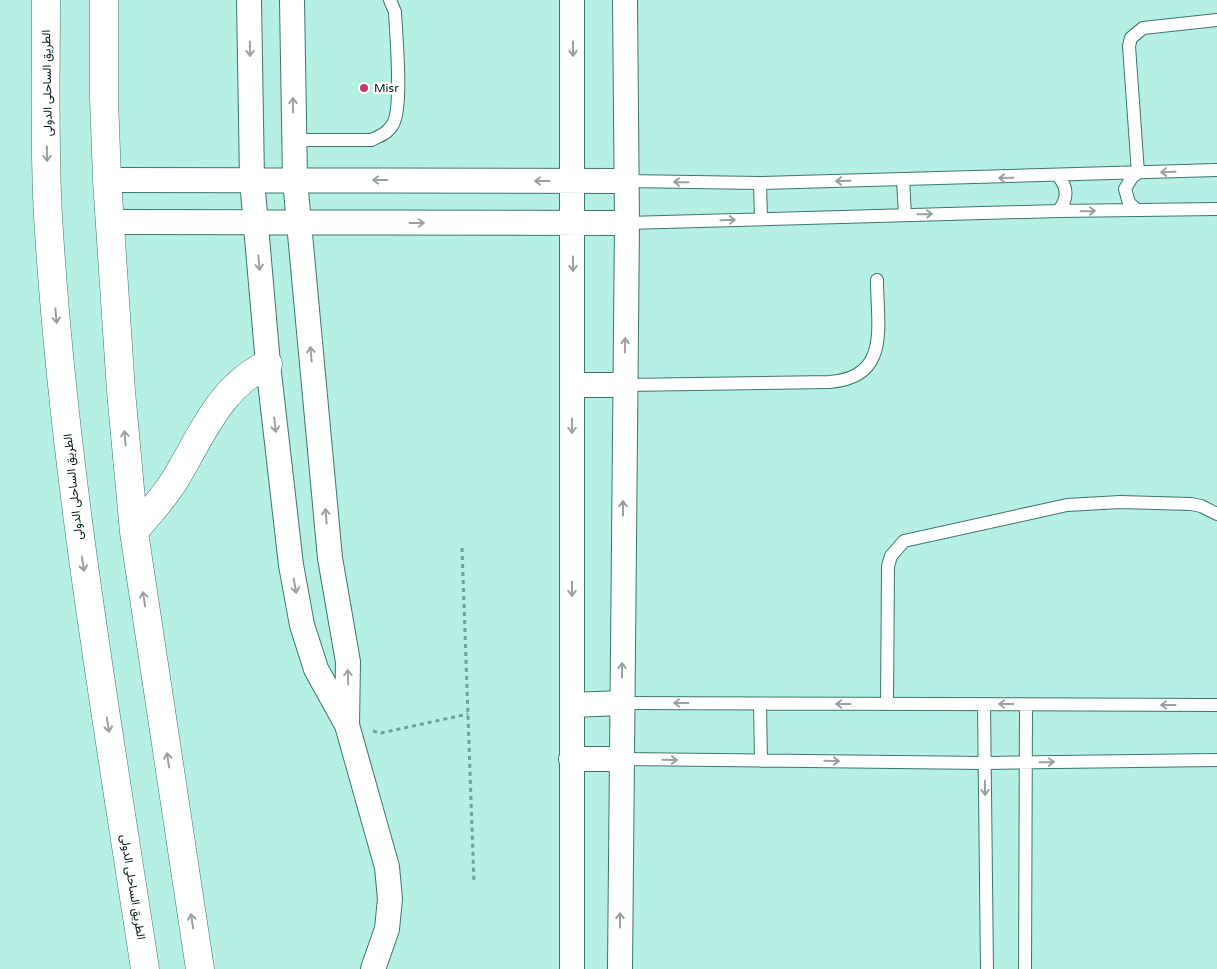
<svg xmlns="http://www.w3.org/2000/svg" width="1217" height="969" viewBox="0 0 1217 969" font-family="'Varela Round',Vazirmatn,sans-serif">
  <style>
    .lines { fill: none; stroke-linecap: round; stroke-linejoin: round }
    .service-casing { stroke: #3e756b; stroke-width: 14 }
    .minor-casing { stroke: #3e756b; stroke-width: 26 }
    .trunk-casing { stroke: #3e756b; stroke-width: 29 }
    .path { stroke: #739f96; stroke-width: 3; stroke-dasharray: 4 4; stroke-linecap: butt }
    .service { stroke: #fff; stroke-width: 12 }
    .minor { stroke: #fff; stroke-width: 24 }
    .trunk { stroke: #fff; stroke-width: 28 }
    .oneway { stroke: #9aa2a1 }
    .poi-dot { fill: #c2386f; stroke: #fff; stroke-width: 2 }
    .labels { text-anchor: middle; stroke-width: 5; stroke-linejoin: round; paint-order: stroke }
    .street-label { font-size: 12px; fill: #021713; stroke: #fff }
    .poi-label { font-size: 12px; fill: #021713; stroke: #fff; text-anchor: start }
  </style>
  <rect width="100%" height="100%" fill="#b6f0e4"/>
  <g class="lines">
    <defs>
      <path id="service" d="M 294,140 L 371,140 C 380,136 388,133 393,124 C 403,107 396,35 395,12 L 390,0
        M 1058,176 C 1068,187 1068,200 1058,211
        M 903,180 L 905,215
        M 626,181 L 760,183 L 1217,170
        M 760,183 L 761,219
        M 1137,210 L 1129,203 L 1125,189 L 1132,177 L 1138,173 L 1129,46 L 1131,38 L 1143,28 L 1217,20
        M 627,223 L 1058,211 L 1217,209
        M 624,385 L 829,382 C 891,378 877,326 877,280
        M 621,703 L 1217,705
        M 760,704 L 761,761
        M 887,704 L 888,566 L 891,556 L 904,541 L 1067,505 L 1120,502 L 1191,504 L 1201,506 L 1217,514
        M 984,704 L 987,969
        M 621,759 L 985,763 L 1217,760
        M 1025,969 L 1026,705"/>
      <path id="minor" d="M 249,0 L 252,180 L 268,364 L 291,565 L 302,625 L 316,669 L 347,725 L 387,867 L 390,899 L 387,929 L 373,969
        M 292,0 L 295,180 L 330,558 L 348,662 L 347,725
        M 107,180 L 626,181
        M 110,222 L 627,223
        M 572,385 L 624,385
        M 572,705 L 621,703
        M 571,759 L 621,759
        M 572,969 L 572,0
        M 620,969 L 627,223 L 625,0"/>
      <path id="trunk" d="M 46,0 C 46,72 44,144 48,216 C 63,469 107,719 145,969
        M 104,0 L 104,98 L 107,180 L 121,391 L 134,532 L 200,969
        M 134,532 C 148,514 165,497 176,478 C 202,435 220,386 268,364"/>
    </defs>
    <use href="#service" class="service-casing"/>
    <use href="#minor" class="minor-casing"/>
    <use href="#trunk" class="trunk-casing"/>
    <path class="path" d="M 462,548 L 474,883
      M 373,731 L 381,733 L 468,714"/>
    <use href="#service" class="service"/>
    <use href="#minor" class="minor"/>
    <use href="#trunk" class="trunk"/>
  </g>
  <defs><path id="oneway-shaft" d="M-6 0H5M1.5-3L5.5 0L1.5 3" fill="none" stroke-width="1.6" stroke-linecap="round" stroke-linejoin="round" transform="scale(1.25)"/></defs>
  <g class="oneway">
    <use href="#oneway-shaft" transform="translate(250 49) rotate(89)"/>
    <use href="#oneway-shaft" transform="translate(573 49) rotate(90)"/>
    <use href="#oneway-shaft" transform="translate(293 105) rotate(-91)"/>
    <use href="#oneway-shaft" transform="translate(47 154) rotate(89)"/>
    <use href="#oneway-shaft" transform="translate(1168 172) rotate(178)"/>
    <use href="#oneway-shaft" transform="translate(1006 178) rotate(179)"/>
    <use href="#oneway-shaft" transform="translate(380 180) rotate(-180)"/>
    <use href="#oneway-shaft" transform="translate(542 181) rotate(-180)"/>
    <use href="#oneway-shaft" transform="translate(843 181) rotate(179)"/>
    <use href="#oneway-shaft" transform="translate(681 182) rotate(-179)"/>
    <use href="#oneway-shaft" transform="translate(1088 211) rotate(-1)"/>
    <use href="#oneway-shaft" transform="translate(925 214) rotate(-1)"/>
    <use href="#oneway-shaft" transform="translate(728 220) rotate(-2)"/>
    <use href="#oneway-shaft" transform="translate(417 223)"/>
    <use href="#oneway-shaft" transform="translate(259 263) rotate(85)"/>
    <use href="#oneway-shaft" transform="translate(573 264) rotate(90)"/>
    <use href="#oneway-shaft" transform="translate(56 316) rotate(85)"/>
    <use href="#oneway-shaft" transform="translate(625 345) rotate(-89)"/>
    <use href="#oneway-shaft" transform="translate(311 354) rotate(-95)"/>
    <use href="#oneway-shaft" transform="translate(275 425) rotate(84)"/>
    <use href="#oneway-shaft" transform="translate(572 426) rotate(90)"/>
    <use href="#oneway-shaft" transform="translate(125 438) rotate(-95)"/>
    <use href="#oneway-shaft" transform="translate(623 508) rotate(-90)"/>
    <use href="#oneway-shaft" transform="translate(326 516) rotate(-95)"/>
    <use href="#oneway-shaft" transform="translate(83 564) rotate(81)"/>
    <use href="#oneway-shaft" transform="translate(295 586) rotate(80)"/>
    <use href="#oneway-shaft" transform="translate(572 589) rotate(90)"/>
    <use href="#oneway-shaft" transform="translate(144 599) rotate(-99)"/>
    <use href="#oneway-shaft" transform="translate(622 670) rotate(-90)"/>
    <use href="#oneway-shaft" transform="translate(348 677) rotate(-92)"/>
    <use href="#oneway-shaft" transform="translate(681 703) rotate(-180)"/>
    <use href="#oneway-shaft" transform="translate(843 704) rotate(-180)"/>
    <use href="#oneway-shaft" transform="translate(1006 704) rotate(-180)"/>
    <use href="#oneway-shaft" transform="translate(1168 705) rotate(-180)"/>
    <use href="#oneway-shaft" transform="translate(108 725) rotate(81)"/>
    <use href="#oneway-shaft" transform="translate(168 760) rotate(-99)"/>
    <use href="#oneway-shaft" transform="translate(670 760) rotate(1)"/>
    <use href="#oneway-shaft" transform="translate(832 761) rotate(1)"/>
    <use href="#oneway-shaft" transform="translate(1047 762) rotate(-1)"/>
    <use href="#oneway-shaft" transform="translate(985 788) rotate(89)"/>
    <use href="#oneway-shaft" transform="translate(620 920) rotate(-90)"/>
    <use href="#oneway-shaft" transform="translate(192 921) rotate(-99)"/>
  </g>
  <circle class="poi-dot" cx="364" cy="88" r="5"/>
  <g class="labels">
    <g class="street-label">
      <text transform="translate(47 83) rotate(-91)" y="4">الطريق الساحلى الدولى</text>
      <text transform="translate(73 487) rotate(-96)" y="4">الطريق الساحلى الدولى</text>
      <text transform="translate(133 887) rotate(81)" y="4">الطريق الساحلى الدولى</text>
    </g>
    <g class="poi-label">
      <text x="374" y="92">Misr</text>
    </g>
  </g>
</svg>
